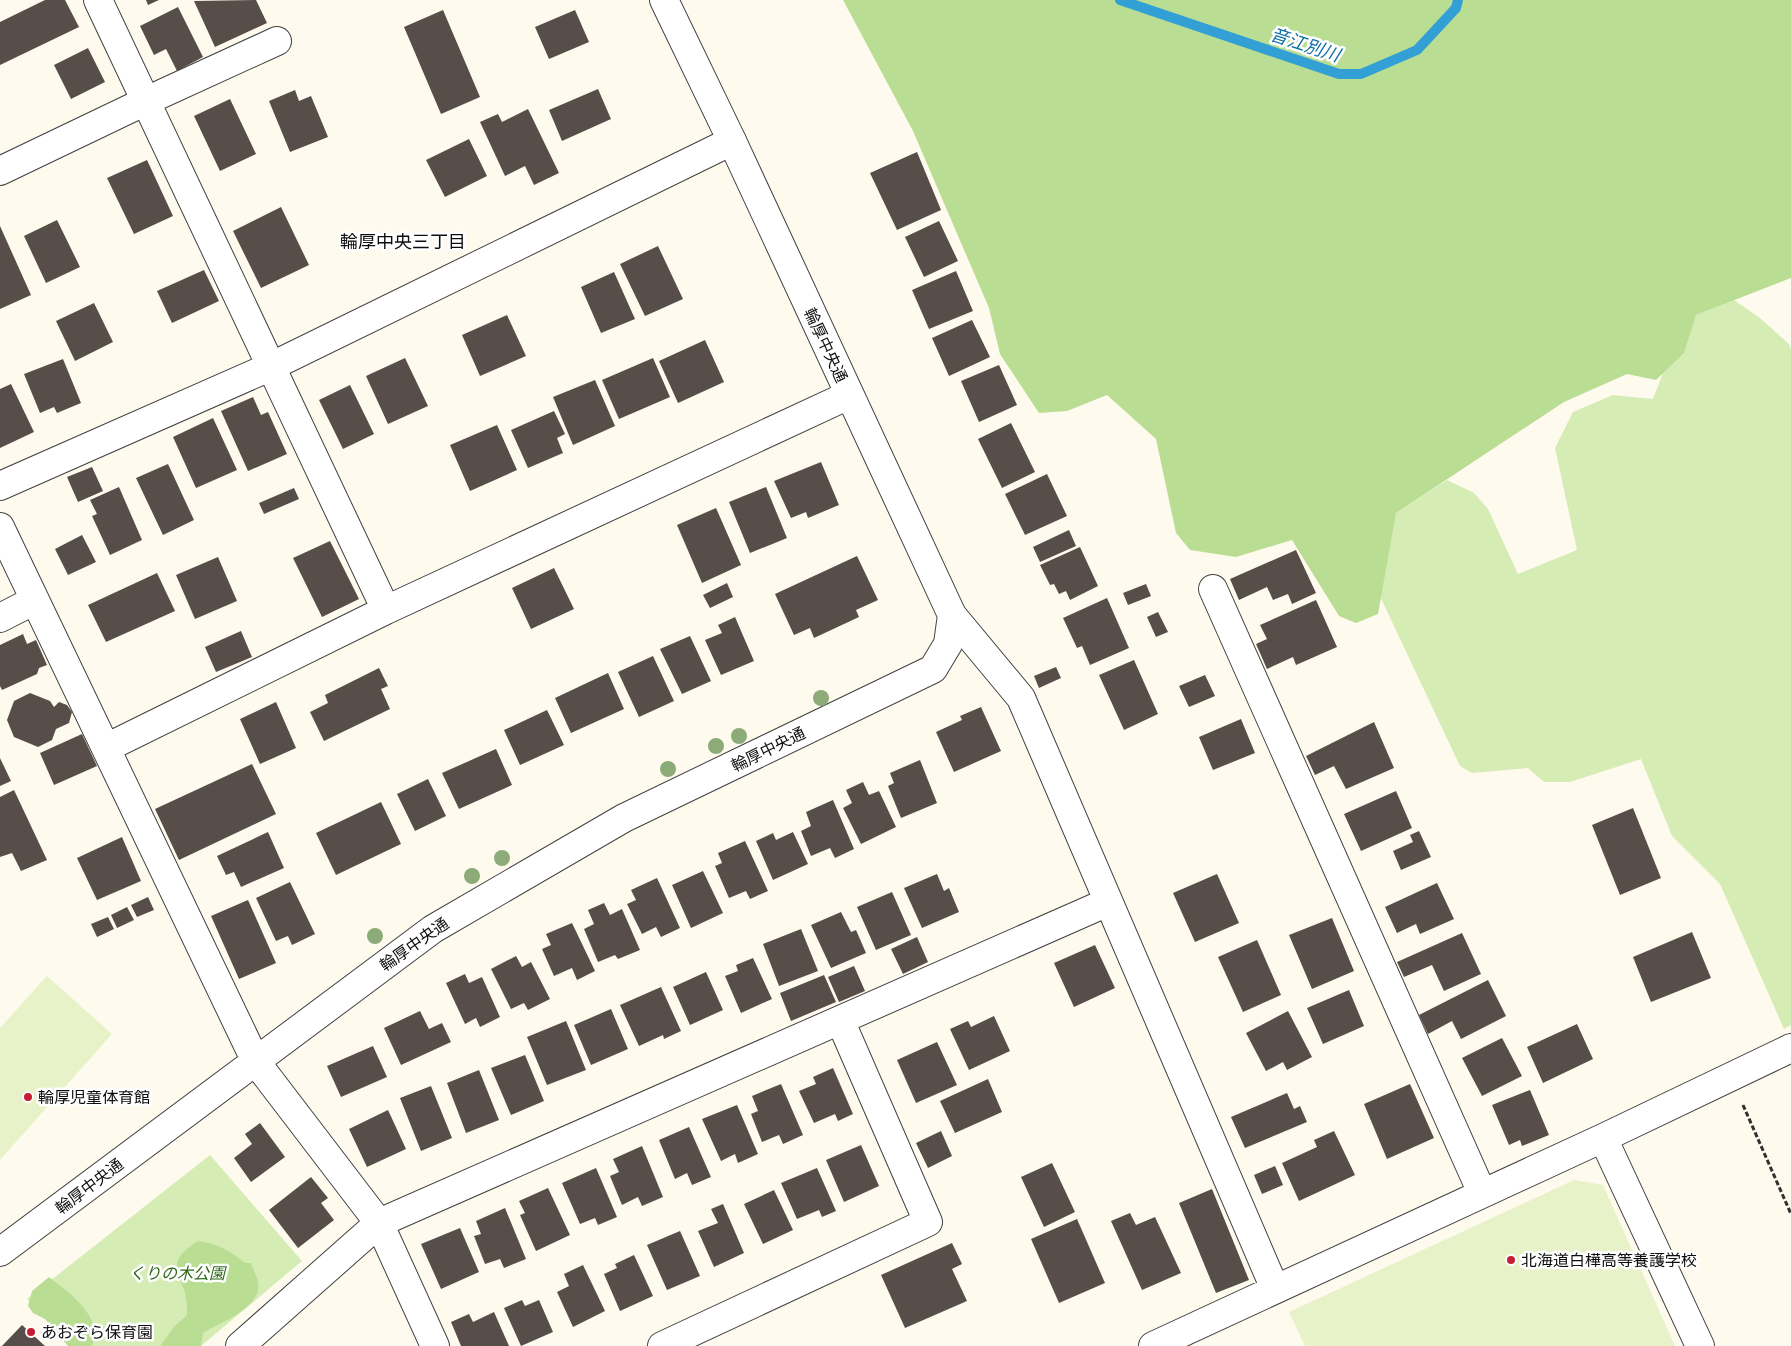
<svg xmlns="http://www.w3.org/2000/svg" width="1791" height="1346" viewBox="0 0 1791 1346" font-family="'Libre Baskerville','Noto Sans JP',serif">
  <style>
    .green { fill: #d6ecb5 }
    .forest { fill: #badd94 }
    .pitch { fill: #e7f2c8 }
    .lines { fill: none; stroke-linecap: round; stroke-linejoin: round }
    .stream { stroke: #33a0d5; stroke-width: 10 }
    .building { fill: #574d49 }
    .minor-casing { stroke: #414141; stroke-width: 30 }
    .tertiary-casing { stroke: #414141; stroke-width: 30 }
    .path { stroke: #303030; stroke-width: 3; stroke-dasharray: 5 2.5; stroke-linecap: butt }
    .minor { stroke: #fff; stroke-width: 28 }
    .tertiary { stroke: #fff; stroke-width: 28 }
    .tree { fill: #8daa79 }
    .poi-dot { fill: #c51e32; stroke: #fff; stroke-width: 2 }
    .labels { text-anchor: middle; stroke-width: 5; stroke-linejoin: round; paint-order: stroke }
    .street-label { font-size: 16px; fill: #0e0e0e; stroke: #fff }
    .poi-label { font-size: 16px; fill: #0e0e0e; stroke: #fff; text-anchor: start }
    .park-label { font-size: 16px; font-style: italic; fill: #30691a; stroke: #fff }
    .water-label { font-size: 18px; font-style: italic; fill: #1070a6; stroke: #fff }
    .neighbourhood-label { font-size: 18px; fill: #0e0e0e; stroke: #fff }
  </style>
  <rect width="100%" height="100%" fill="#fffaee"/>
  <path class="green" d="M 1734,300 L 1760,318 L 1789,344 L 1791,349 L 1791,1025 L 1784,1029 L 1720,884 L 1672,836 L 1641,759 L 1570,782 L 1544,782 L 1528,768 L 1472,773 L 1460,766 L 1377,590 L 1396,513 L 1447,480 L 1474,493 L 1488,509 L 1518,574 L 1577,550 L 1555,448 L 1573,412 L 1613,395 L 1653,399 L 1672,349 L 1696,315 Z
    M 210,1155 L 302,1261 L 201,1346 L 78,1346 L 27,1299 Z"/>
  <path class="forest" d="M 843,0 L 1791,0 L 1791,278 L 1696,315 L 1684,353 L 1656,380 L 1627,374 L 1564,402 L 1396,513 L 1378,614 L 1356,623 L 1339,616 L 1292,540 L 1236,557 L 1190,550 L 1176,533 L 1156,439 L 1107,395 L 1067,411 L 1039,413 L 1000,354 L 989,308 L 913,131 Z
    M 198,1241 C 216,1243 231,1251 245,1263 L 251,1263 C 253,1269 257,1276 258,1282 C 263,1307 221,1322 203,1333 L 201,1346 L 160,1346 L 174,1327 L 187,1315 C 187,1305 187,1294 182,1285 C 171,1262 178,1254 198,1241 Z
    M 49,1277 C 68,1292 105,1317 92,1346 L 68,1346 L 45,1319 L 33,1313 L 28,1306 L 32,1291 Z"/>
  <path class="pitch" d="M 47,976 L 112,1034 L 0,1160 L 0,1028 Z
    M 1574,1180 L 1603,1185 L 1675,1346 L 1305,1346 L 1289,1312 Z"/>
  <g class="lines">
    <path class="stream" d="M 1120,0 L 1339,74 L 1361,74 L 1417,50 L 1456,8 L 1458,0"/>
  </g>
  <path class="building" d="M 45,0 L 65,0 L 79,27 L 0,65 L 0,22 Z
    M 146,0 L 159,0 L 148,5 Z
    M 256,0 L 267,23 L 215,47 L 194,1 Z
    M 178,7 L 203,57 L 177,71 L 166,49 L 154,55 L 140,26 Z
    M 443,10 L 480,97 L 441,114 L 404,27 Z
    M 575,10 L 589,42 L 549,59 L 535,27 Z
    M 88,48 L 105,82 L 71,99 L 54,65 Z
    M 598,89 L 611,119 L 562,141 L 549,110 Z
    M 295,90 L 299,101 L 311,96 L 328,137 L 290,152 L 269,101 Z
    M 230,99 L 256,154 L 220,171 L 194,116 Z
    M 528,109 L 559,173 L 534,185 L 525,166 L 505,176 L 480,122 L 498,114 L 502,122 Z
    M 469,139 L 487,176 L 445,197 L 426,160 Z
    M 917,152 L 941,210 L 897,230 L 870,173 Z
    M 147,160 L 173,216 L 134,234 L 107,178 Z
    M 281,207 L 309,265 L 261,288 L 233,231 Z
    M 57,220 L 80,267 L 46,283 L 24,236 Z
    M 939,221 L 958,261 L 924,277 L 905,237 Z
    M 0,226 L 31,295 L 0,309 Z
    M 658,246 L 683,299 L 645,316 L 620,264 Z
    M 204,270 L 219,301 L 172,323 L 157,291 Z
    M 956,271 L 973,311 L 929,329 L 912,290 Z
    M 614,272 L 635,319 L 601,333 L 581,287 Z
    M 94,303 L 113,342 L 75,361 L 56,321 Z
    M 507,315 L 526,356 L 480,376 L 462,335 Z
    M 972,320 L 990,357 L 949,376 L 932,338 Z
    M 705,340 L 724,382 L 678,403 L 659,361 Z
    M 405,358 L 428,406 L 388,424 L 366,376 Z
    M 653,358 L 670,397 L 619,419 L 602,380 Z
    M 63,359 L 81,403 L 57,413 L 54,407 L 40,413 L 24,374 Z
    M 999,365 L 1017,405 L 979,422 L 961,381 Z
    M 595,380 L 615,426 L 573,445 L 553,397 Z
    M 11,384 L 34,432 L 0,448 L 0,389 Z
    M 350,385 L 374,434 L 343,449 L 319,400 Z
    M 253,397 L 261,415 L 268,412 L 287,454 L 248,471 L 221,411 Z
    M 554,411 L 565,434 L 557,438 L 563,453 L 528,468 L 511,430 Z
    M 213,418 L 237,470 L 196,488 L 173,437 Z
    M 1011,423 L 1035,472 L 1002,488 L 978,439 Z
    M 497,425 L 517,470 L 470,491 L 450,445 Z
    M 821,462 L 839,505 L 808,518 L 806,512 L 791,518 L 774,481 Z
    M 168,464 L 194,520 L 163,535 L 136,478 Z
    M 92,467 L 103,491 L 78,502 L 67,477 Z
    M 1047,474 L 1067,516 L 1025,535 L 1005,494 Z
    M 119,487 L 142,540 L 110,555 L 92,516 L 97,514 L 90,500 Z
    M 766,487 L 787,538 L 750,553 L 729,502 Z
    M 294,488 L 299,499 L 264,514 L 259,503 Z
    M 716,508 L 741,565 L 702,583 L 677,525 Z
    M 1069,530 L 1076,546 L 1040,562 L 1033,547 Z
    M 82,535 L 96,562 L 68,575 L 55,549 Z
    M 330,541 L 359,599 L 322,617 L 293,558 Z
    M 1080,547 L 1098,586 L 1070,600 L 1066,591 L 1059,594 L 1054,584 L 1050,585 L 1040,565 Z
    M 1296,550 L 1316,593 L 1292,604 L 1288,594 L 1273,600 L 1267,587 L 1239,600 L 1230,579 Z
    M 857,556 L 878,600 L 856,610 L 859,617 L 814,638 L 810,628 L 794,635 L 775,594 Z
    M 218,557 L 237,601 L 195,619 L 176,575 Z
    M 554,568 L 574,609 L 531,629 L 512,588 Z
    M 157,573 L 175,611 L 106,642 L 88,605 Z
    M 727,583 L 733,597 L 710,608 L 703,595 Z
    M 1146,584 L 1151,596 L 1128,605 L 1123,593 Z
    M 1107,598 L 1129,648 L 1090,665 L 1082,646 L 1077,648 L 1063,618 Z
    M 1316,600 L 1337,647 L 1296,665 L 1293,657 L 1267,669 L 1256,644 L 1267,639 L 1260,625 Z
    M 1158,612 L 1168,632 L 1156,637 L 1147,617 Z
    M 735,617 L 754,661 L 721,675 L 705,640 L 722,633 L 718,625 Z
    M 241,631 L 252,657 L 216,672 L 205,647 Z
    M 23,634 L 27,644 L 36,640 L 47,665 L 39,668 L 37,674 L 2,690 L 0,686 L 0,645 Z
    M 690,636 L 711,681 L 682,694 L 660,649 Z
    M 653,656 L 674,701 L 639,717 L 618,672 Z
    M 1134,660 L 1158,714 L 1124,730 L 1099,675 Z
    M 1056,667 L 1061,678 L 1039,688 L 1034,676 Z
    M 379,668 L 388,686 L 381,689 L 390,709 L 324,741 L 310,712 L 328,703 L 325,695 Z
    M 608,673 L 624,709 L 571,733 L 555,698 Z
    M 1205,675 L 1215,696 L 1189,707 L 1179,686 Z
    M 30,693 L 50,701 L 54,707 L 59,702 L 67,705 L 72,712 L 69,723 L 56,729 L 52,740 L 38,747 L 14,737 L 7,720 L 14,701 Z
    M 276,702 L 296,748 L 260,764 L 240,719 Z
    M 981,707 L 1001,751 L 954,772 L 936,732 L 962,720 L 960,716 Z
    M 547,710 L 564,745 L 520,765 L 504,730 Z
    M 1241,719 L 1255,753 L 1213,770 L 1199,737 Z
    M 1374,722 L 1394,768 L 1346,789 L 1334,766 L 1315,775 L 1306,756 Z
    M 82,734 L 97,766 L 54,785 L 40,753 Z
    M 496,749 L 512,785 L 459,809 L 442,773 Z
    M 0,758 L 11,781 L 0,786 Z
    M 920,760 L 937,803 L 901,818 L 888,786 L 894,783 L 890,773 Z
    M 252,764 L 276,814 L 179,860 L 155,809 Z
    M 428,779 L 446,816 L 415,831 L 397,794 Z
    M 863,782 L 869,795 L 879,791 L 896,827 L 861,844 L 843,808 L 852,803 L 846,790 Z
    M 14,790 L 47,860 L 21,871 L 12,853 L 0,857 L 0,797 Z
    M 1396,791 L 1412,828 L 1361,851 L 1344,814 Z
    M 833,800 L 854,849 L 835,858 L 830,848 L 811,856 L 801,831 L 811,826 L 806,812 Z
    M 381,802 L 401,844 L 336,875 L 316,833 Z
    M 1633,808 L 1661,878 L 1620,895 L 1592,825 Z
    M 1419,831 L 1431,857 L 1401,870 L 1393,851 L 1413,842 L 1410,835 Z
    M 268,832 L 284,868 L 241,887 L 234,872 L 226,875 L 217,856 Z
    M 793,832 L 808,864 L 773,880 L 756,841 L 773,833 L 776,840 Z
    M 122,837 L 141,881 L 97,900 L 77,858 Z
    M 745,841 L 768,891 L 750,899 L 746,891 L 729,898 L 715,866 L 722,863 L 718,853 Z
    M 703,871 L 723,913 L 691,928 L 672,885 Z
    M 937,874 L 944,891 L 949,888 L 959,912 L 922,928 L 904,888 Z
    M 1217,874 L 1239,923 L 1195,942 L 1173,893 Z
    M 657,878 L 680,928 L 661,937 L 656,927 L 642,934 L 627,904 L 636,900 L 631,890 Z
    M 290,882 L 315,934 L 292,945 L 288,936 L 276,941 L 256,898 Z
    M 1437,883 L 1454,919 L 1420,934 L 1416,924 L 1397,933 L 1385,907 Z
    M 892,892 L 911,935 L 876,950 L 857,907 Z
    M 148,897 L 154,910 L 137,917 L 131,905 Z
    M 248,900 L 276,963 L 239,979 L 211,916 Z
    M 604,903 L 610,915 L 622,909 L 640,950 L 618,959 L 615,955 L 598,962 L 584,929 L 594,924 L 588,910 Z
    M 127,907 L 134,920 L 117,928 L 111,915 Z
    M 841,912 L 851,932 L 856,930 L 866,953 L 831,968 L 811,925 Z
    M 108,917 L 114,929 L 97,937 L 91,924 Z
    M 1332,918 L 1354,971 L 1312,989 L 1289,935 Z
    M 572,923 L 595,971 L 577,980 L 572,968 L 554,976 L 542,949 L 551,945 L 546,934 Z
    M 801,929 L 818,971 L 779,986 L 763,944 Z
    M 1692,932 L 1711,978 L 1651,1002 L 1633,957 Z
    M 1462,933 L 1481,974 L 1444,991 L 1432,965 L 1404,977 L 1397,962 Z
    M 917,937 L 928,962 L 903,974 L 891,949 Z
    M 1257,940 L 1281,995 L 1243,1012 L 1218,957 Z
    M 1095,945 L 1115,988 L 1074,1007 L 1054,963 Z
    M 516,956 L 522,967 L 531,962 L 550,999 L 528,1010 L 524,1003 L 511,1009 L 491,969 Z
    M 753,958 L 772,999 L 741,1013 L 725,976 L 738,971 L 736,965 Z
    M 854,966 L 865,991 L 839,1002 L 828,977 Z
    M 706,972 L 723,1010 L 690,1025 L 673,987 Z
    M 465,974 L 469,983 L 482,977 L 500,1017 L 480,1027 L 476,1018 L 465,1024 L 446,983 Z
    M 824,975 L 836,1002 L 791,1021 L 780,993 Z
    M 1488,980 L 1506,1016 L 1461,1039 L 1452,1021 L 1428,1034 L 1419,1015 Z
    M 661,987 L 681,1031 L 664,1039 L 663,1035 L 639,1046 L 620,1005 Z
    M 1349,990 L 1364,1026 L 1323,1044 L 1307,1008 Z
    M 611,1009 L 628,1049 L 591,1065 L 574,1025 Z
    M 420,1011 L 429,1029 L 442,1023 L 451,1042 L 401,1065 L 384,1028 Z
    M 1288,1011 L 1312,1057 L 1287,1070 L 1283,1062 L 1266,1071 L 1246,1033 Z
    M 994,1016 L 1010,1051 L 969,1070 L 950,1029 L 968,1021 L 971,1027 Z
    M 566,1021 L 586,1070 L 547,1085 L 527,1037 Z
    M 1577,1024 L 1593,1059 L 1543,1083 L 1527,1047 Z
    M 1502,1038 L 1522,1076 L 1482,1096 L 1462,1058 Z
    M 937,1042 L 957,1085 L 916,1103 L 897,1060 Z
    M 373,1046 L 387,1077 L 341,1097 L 327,1066 Z
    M 525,1055 L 544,1101 L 511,1115 L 491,1068 Z
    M 833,1068 L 853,1114 L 838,1121 L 835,1114 L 814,1123 L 799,1091 L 816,1084 L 813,1077 Z
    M 479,1070 L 499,1120 L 466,1133 L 447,1083 Z
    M 988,1079 L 1002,1112 L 955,1133 L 940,1101 Z
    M 781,1084 L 803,1135 L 783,1144 L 779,1135 L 762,1142 L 751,1114 L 758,1111 L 752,1096 Z
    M 1410,1084 L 1434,1138 L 1387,1159 L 1364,1104 Z
    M 431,1086 L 452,1138 L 421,1151 L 400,1098 Z
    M 1530,1090 L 1549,1135 L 1522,1146 L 1520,1140 L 1509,1145 L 1492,1105 Z
    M 1287,1093 L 1294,1109 L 1300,1106 L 1307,1122 L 1245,1148 L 1231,1117 Z
    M 737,1105 L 758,1154 L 738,1163 L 735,1154 L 721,1161 L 702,1119 Z
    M 388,1110 L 406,1149 L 367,1167 L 349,1129 Z
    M 260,1123 L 285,1157 L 251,1182 L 234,1158 L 252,1144 L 245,1134 Z
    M 689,1127 L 711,1177 L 692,1185 L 687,1173 L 675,1179 L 659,1140 Z
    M 941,1131 L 952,1156 L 928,1168 L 916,1143 Z
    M 1334,1131 L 1355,1175 L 1299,1201 L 1282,1163 L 1317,1147 L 1314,1140 Z
    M 861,1145 L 879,1186 L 844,1202 L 826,1160 Z
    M 642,1146 L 663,1197 L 642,1206 L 638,1197 L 622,1205 L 610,1176 L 619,1172 L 613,1159 Z
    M 1052,1163 L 1075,1212 L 1044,1227 L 1021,1177 Z
    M 1275,1166 L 1283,1185 L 1262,1194 L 1254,1175 Z
    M 596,1168 L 617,1217 L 598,1225 L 595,1218 L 580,1224 L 562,1183 Z
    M 817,1168 L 836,1211 L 822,1217 L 819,1210 L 797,1219 L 781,1183 Z
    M 311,1177 L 328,1198 L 321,1203 L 334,1220 L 298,1248 L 269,1210 Z
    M 548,1188 L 570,1235 L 536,1251 L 520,1215 L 525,1213 L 519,1201 Z
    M 1212,1189 L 1249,1280 L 1216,1293 L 1179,1203 Z
    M 774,1190 L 793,1230 L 763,1244 L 744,1204 Z
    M 723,1204 L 744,1253 L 714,1267 L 698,1231 L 718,1223 L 711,1209 Z
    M 505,1208 L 526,1259 L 504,1268 L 500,1259 L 485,1264 L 474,1236 L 481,1234 L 476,1221 Z
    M 1130,1213 L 1136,1225 L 1155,1217 L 1181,1273 L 1142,1290 L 1111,1221 Z
    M 1077,1219 L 1105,1283 L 1059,1303 L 1031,1239 Z
    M 460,1228 L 479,1272 L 441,1289 L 421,1244 Z
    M 680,1231 L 700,1276 L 667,1290 L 647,1245 Z
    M 952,1243 L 962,1264 L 952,1269 L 967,1301 L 905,1328 L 881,1275 Z
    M 634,1255 L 653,1296 L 620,1311 L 604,1274 L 617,1268 L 615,1264 Z
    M 583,1265 L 605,1311 L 573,1327 L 557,1292 L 569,1286 L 564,1274 Z
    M 522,1300 L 525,1306 L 539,1300 L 553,1332 L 521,1346 L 504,1308 Z
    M 494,1312 L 509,1346 L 461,1346 L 451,1322 L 469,1314 L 473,1322 Z
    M 22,1325 L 45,1346 L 2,1346 Z"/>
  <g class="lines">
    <defs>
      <path id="minor" d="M 98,0 L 386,610
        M 0,171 L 146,101 L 277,41
        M 0,486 L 272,366 L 732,141
        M 0,527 L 256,1062 L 379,1223 L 435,1346
        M 1213,589 L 1482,1193
        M 952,615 L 1021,698 L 1275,1289
        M 0,618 L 35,600
        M 106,748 L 386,610 L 849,395
        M 1603,1138 L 1700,1346
        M 240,1346 L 379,1223 L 1108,902
        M 662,1346 L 928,1222 L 840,1020
        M 1153,1346 L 1603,1138 L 1791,1048"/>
      <path id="tertiary" d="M 0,1252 L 433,929 L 624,818 L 933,669 L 948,644 L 952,615 L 732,141 L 664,0"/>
    </defs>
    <use href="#minor" class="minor-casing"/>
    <use href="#tertiary" class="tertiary-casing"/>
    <path class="path" d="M 1743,1105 L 1791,1214"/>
    <use href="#minor" class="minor"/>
    <use href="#tertiary" class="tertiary"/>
  </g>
  <g class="tree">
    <circle cx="821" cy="698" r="8"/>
    <circle cx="739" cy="736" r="8"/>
    <circle cx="716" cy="746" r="8"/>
    <circle cx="668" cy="769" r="8"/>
    <circle cx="502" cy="858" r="8"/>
    <circle cx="472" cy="876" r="8"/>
    <circle cx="375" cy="936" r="8"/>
  </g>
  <g class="poi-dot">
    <circle cx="28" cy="1097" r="5"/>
    <circle cx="1511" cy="1260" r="5"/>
    <circle cx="31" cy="1332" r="5"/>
  </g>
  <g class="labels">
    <g class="street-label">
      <text transform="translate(826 345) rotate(65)" y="6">輪厚中央通</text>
      <text transform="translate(768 749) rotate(-26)" y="6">輪厚中央通</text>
      <text transform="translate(414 944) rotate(-35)" y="6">輪厚中央通</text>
      <text transform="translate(89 1186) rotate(-37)" y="6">輪厚中央通</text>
    </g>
    <g class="poi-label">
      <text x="38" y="1103">輪厚児童体育館</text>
      <text x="1521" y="1266">北海道白樺高等養護学校</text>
      <text x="41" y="1338">あおぞら保育園</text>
    </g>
    <g class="park-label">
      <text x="177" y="1279">くりの木公園</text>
    </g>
    <g class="water-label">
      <text transform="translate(1305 45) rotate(18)" y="6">音江別川</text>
    </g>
    <g class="neighbourhood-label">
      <text x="403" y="248">輪厚中央三丁目</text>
    </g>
  </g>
</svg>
